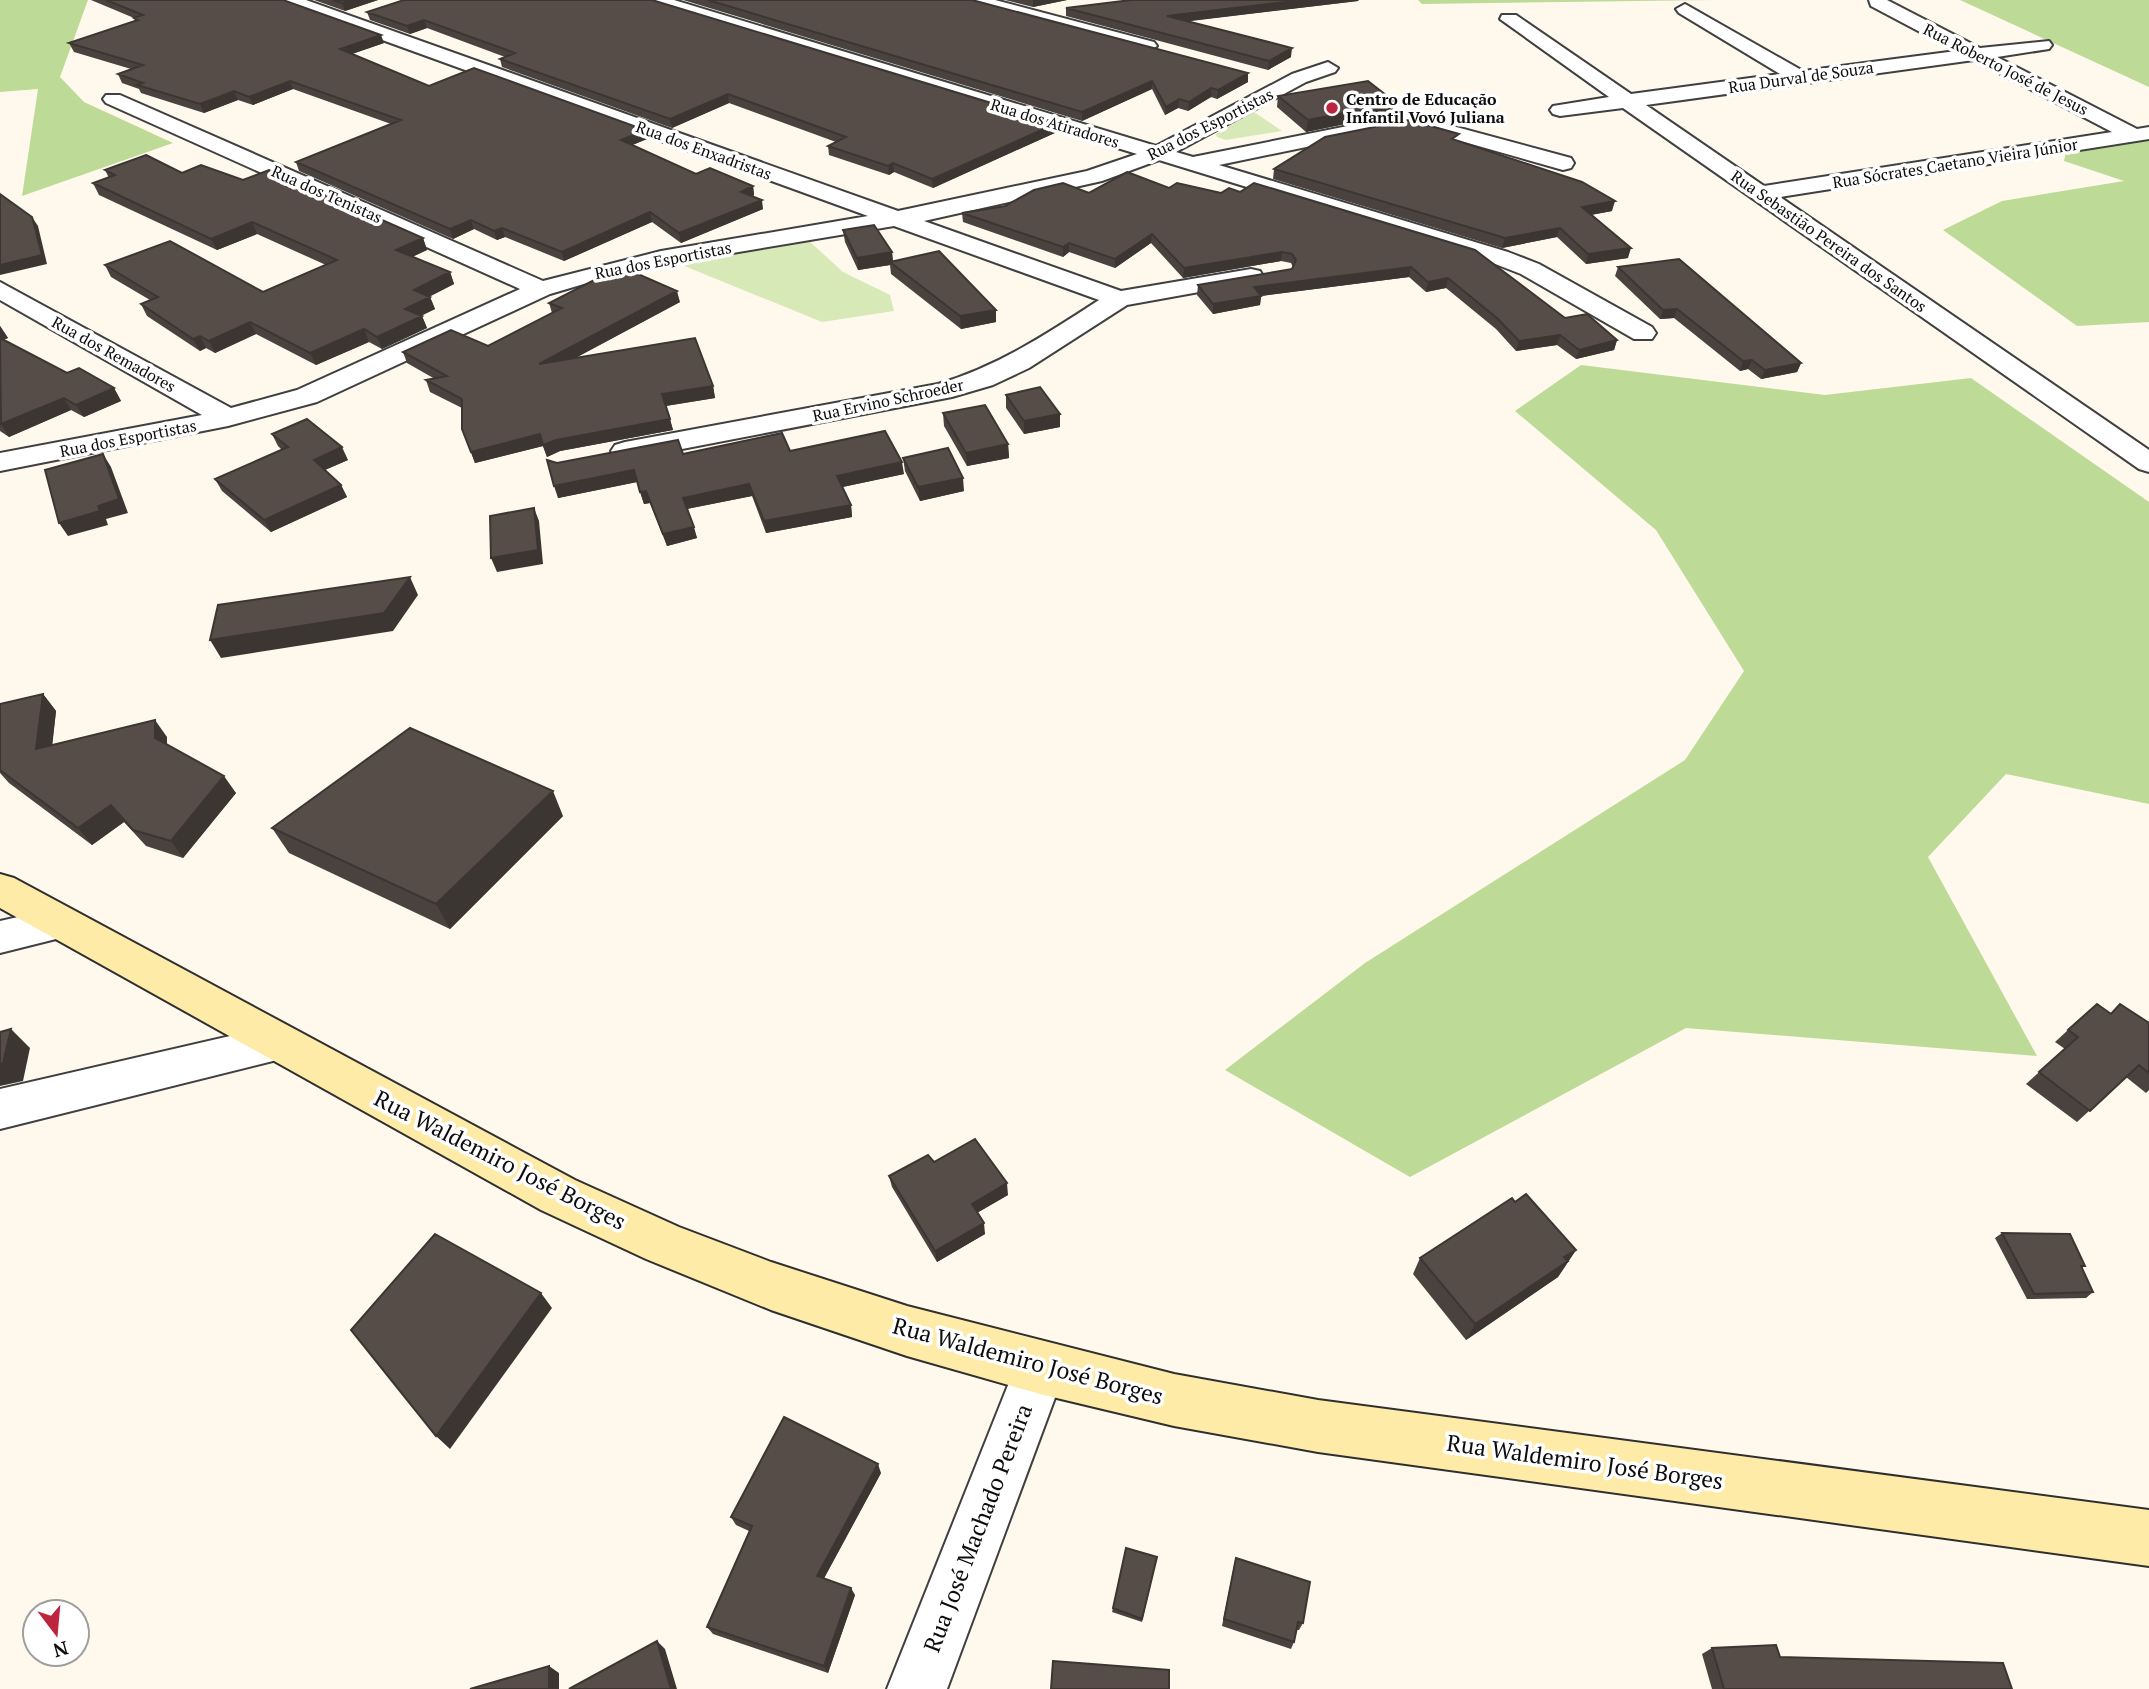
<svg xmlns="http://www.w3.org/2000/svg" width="2149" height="1689" viewBox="0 0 2149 1689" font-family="'PT Serif',serif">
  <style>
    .green { fill: #d7e9b7 }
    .forest { fill: #bdda96 }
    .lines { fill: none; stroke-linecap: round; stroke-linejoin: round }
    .minor-casing { stroke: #404040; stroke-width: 4 }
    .secondary-casing { stroke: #2f2f2f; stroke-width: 4 }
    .minor { fill: #fff; fill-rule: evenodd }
    .secondary { fill: #ffeba8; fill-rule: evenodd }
    .wall { fill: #4a423f }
    .shaded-wall { fill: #3c3633 }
    .building { fill: #564d49; stroke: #3c3633; stroke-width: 2 }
    .poi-dot { fill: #bd253f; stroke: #fff; stroke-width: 2.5 }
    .labels { text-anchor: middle; stroke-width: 7; stroke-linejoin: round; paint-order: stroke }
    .far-street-label { font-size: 16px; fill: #0d0d0d; stroke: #fff }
    .far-poi-label { font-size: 16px; font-weight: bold; fill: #0d0d0d; stroke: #fff; text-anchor: start }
    .near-street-label { font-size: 23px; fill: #0d0d0d; stroke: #fff }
  </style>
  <rect width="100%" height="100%" fill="#fff9ed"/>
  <path class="green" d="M 1254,112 L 1282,131 L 1226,140 L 1217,137 L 1216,134 Z
    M 807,239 L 843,272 L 890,295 L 894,311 L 822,322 L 672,261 Z"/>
  <path class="forest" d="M 0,0 L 88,0 L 60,77 L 84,102 L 173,143 L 22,196 L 38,89 L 0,92 Z
    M 1418,0 L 1713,0 L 1422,4 Z
    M 1960,0 L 2149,0 L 2149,87 Z
    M 2149,137 L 2149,322 L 2077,326 L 1943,230 L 2002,201 L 2124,181 L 2064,161 L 2066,151 Z
    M 1581,365 L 1825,395 L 1971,378 L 2149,502 L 2149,804 L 2006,774 L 1928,857 L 2037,1056 L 1686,1028 L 1410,1177 L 1225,1070 L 1365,963 L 1685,760 L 1744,671 L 1656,530 L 1515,411 Z"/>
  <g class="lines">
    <defs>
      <path id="minor" d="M 280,0 L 306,0 L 898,211 L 1087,171 L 1137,154 L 649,4 L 646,0 L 674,0 L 1156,146 L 1292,74 L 1328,62 L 1338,68 L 1335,72 L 1306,82 L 1176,152 L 1193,157 L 1408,114 L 1571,158 L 1574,163 L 1571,168 L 1563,170 L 1408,126 L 1219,165 L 1508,252 L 1539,264 L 1652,327 L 1656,333 L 1652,339 L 1634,339 L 1521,274 L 1490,262 L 1159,160 L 1102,181 L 924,221 L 1121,291 L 1251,269 L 1260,271 L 1263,276 L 1260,281 L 1127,305 L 1029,368 L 993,385 L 952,397 L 625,460 L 615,457 L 611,451 L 615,445 L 625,442 L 938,384 C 998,366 1047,334 1099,300 L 894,226 L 661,265 L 594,281 L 550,294 L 317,402 L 228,426 L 0,471 L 0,453 L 202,415 L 0,300 L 0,282 L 231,408 L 297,390 L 520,289 L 106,103 L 103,99 L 106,95 L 120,95 L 543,281 L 661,251 L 868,216 L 283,4 Z
        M 965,0 L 995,0 L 1154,42 L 1157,46 L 1147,52 L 968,4 Z
        M 1869,0 L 1887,0 L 1980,48 L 2049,41 L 2052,45 L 2049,49 L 1997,57 L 2137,129 L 2149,127 L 2149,139 L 1780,197 L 2149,450 L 2149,472 L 2139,469 L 1623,108 L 1560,116 L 1553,114 L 1550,110 L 1553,106 L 1609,97 L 1500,19 L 1502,15 L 1516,15 L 1631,94 L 1780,74 L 1679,13 L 1676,9 L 1685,4 L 1803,71 L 1956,51 L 1871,6 ZM 1974,60 L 2112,132 L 1764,186 L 1646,105 Z
        M 62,907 L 76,912 L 82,923 L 76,934 L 0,953 L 0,921 Z
        M 278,1025 L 293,1030 L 300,1043 L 293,1056 L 0,1129 L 0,1089 Z
        M 1040,1342 L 1058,1350 L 1066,1368 L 947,1689 L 887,1689 L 1022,1350 Z"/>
      <path id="secondary" d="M 0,874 L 14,878 L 575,1180 L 679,1227 L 771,1262 L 907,1306 L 1174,1374 L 1318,1400 L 2149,1510 L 2149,1566 L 1318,1452 L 1174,1426 L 1040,1394 L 907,1356 L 771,1310 L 646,1259 L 541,1210 L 0,908 Z"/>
    </defs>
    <use href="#minor" class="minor-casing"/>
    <use href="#secondary" class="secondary-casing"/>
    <use href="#minor" class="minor"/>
    <use href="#secondary" class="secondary"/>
  </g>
  <path class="wall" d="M 91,0 L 283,0 L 384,43 L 352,54 L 429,86 L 647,139 L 632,145 L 696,174 L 753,186 L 754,195 L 753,196 L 763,209 L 681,243 L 652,222 L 564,261 L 505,237 L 497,240 L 474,229 L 453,239 L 299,171 L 296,162 L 391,124 L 293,89 L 253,105 L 238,100 L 204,113 L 141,93 L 139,89 L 122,83 L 118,74 L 131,69 L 74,52 L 69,43 L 135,21 L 134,18 Z
    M 314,0 L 378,0 L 345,11 Z
    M 404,0 L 1057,123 L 1057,132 L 933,188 L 894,172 L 889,175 L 829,155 L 828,146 L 836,142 L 729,103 L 672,128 L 502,67 L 500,59 L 505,57 L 427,28 L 410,34 L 370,20 L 367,12 Z
    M 683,0 L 972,0 L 1248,82 L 1217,99 L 1211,97 L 1188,111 L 1178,108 L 1165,115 L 1152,89 L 1082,121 Z
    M 1005,0 L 1067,0 L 1033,7 Z
    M 1358,1 L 1188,21 L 1291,57 L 1268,70 L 1066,16 L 1066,8 Z
    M 1278,96 L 1394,114 L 1306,132 L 1277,107 Z
    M 1457,140 L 1612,211 L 1591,215 L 1628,258 L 1586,264 L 1557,237 L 1502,248 L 1273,179 L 1274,169 Z
    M 105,170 L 182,173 L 243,180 L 423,238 L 427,250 L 412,257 L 450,272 L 454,284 L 429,297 L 430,297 L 435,309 L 421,316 L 422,316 L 427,328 L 382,349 L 369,342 L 316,365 L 256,334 L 215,353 L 206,348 L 200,351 L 147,316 L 141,304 L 150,300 L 111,277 L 105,265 L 263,292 L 326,265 L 257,234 L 217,250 L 99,195 L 93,183 L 109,178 Z
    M 1177,183 L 1565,318 L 1617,340 L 1614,350 L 1576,359 L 1557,345 L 1516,351 L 1496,329 L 1446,288 L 1426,292 L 1409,277 L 1261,296 L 1260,305 L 1213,314 L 1197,295 L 1198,285 L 1292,269 L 1293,267 L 1291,263 L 1281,261 L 1183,278 L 1151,243 L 1115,268 L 1069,252 L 1063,257 L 963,222 L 962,213 L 1089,193 L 1169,188 Z
    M 843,230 L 892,252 L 893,261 L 996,322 L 961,329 L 891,274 L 890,265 L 858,270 L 845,242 Z
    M 1618,267 L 1801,363 L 1797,372 L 1761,379 L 1748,369 L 1740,371 L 1674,318 L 1660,319 L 1615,276 Z
    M 680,302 L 575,358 L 713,386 L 715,398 L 666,406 L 673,430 L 560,451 L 547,457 L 543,446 L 475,463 L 462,429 L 462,408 L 430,392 L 426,380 L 435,379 L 407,363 L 403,352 L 488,346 L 552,313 L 549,303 Z
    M 0,326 L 8,338 L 3,340 L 67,373 L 114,388 L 121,401 L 84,417 L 71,410 L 9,437 L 0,431 Z
    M 1006,395 L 1060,427 L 1024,434 L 1006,408 Z
    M 943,413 L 1008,444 L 1009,458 L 967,466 L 944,426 Z
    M 272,434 L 348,460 L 325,470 L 341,485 L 347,497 L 271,532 L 222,491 L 215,479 L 282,450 L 278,446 Z
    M 790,451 L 904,474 L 842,487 L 851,505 L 852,517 L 766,533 L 752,496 L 687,509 L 697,538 L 667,546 L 650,503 L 644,504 L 637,482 L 558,498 L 557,463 L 683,454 Z
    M 903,458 L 964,491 L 920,501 L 905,471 Z
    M 43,694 L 56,711 L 52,745 L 167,737 L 167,745 L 236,793 L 183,858 L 146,846 L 124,822 L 92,845 L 9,783 L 0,773 L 0,704 Z
    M 563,816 L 450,929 L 289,853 L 272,828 Z
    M 2111,1013 L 2149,1023 L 2149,1090 L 2146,1093 L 2126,1077 L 2077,1122 L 2026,1084 L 2065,1049 L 2055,1042 L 2068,1030 Z
    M 934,1162 L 1008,1195 L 977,1213 L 985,1234 L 937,1262 L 892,1187 L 889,1176 Z
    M 1515,1202 L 1576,1250 L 1558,1277 L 1466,1340 L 1413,1274 L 1420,1258 Z
    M 2002,1233 L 2085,1266 L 2082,1268 L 2093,1292 L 2086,1298 L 2027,1299 L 1995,1238 Z
    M 881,1473 L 824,1578 L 855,1595 L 828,1673 L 713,1634 L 707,1627 L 749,1531 L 736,1525 L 731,1517 Z
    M 1157,1557 L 1142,1622 L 1112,1612 L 1113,1608 Z
    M 1236,1558 L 1303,1623 L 1299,1630 L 1297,1630 L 1294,1642 L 1291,1649 L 1222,1626 L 1234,1565 Z
    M 1712,1648 L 1780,1657 L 2012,1689 L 1712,1689 L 1702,1654 Z"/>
  <path class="shaded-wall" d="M 352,0 L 378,0 L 345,11 L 342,3 Z
    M 1033,0 L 1067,0 L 1033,7 Z
    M 1302,0 L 1359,0 L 1358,1 L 1166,24 L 1167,16 Z
    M 424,20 L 427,28 L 410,34 L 407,26 Z
    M 381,35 L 384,43 L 343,57 L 340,49 Z
    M 1292,48 L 1291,57 L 1268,70 L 1269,61 Z
    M 1248,73 L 1248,82 L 1217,99 L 1218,90 Z
    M 290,81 L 293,89 L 253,105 L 249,97 Z
    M 1152,81 L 1152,89 L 1082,121 L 1082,112 Z
    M 1211,88 L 1211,97 L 1188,111 L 1189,102 Z
    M 234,91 L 238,100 L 204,113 L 200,104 Z
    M 728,94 L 729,103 L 672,128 L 670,119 Z
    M 1179,99 L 1178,108 L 1165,115 L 1166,107 Z
    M 1396,103 L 1394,114 L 1306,132 L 1308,120 Z
    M 1057,123 L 1057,132 L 933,188 L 932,179 Z
    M 645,130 L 647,139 L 623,149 L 621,140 Z
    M 893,163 L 894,172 L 889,175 L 888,166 Z
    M 753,186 L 754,195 L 743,201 L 741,192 Z
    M 762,200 L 763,209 L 681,243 L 679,233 Z
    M 1615,201 L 1612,211 L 1579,217 L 1582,207 Z
    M 650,212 L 652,222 L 564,261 L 562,252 Z
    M 32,217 L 38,226 L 47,264 L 0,275 L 0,265 Z
    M 471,220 L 474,229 L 453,239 L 450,229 Z
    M 252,222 L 257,234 L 217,250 L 211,239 Z
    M 502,228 L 505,237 L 497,240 L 494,231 Z
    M 1560,228 L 1557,237 L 1502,248 L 1505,238 Z
    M 1152,234 L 1151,243 L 1115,268 L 1115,259 Z
    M 423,238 L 427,250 L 401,262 L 396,250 Z
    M 1069,243 L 1069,252 L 1063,257 L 1063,247 Z
    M 1631,248 L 1628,258 L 1586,264 L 1588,254 Z
    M 892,252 L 893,264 L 890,262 L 890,265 L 858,270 L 857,258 Z
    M 1282,252 L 1281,261 L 1183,278 L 1184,268 Z
    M 1411,267 L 1409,277 L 1261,296 L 1260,305 L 1213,314 L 1213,304 L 1254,287 Z
    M 450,272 L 454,284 L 418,302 L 414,290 Z
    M 1448,278 L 1446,288 L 1426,292 L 1428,282 Z
    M 677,291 L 680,302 L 542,376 L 539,364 Z
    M 430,297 L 435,309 L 409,321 L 405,309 Z
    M 1677,309 L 1674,318 L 1660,319 L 1663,310 Z
    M 996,310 L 996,322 L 961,329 L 960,316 Z
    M 422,316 L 427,328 L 382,349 L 377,337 Z
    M 250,322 L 256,334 L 215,353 L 209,341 Z
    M 0,326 L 8,338 L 0,341 Z
    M 364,329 L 369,342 L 316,365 L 310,353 Z
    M 1560,335 L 1557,345 L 1516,351 L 1519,341 Z
    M 200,336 L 206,348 L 200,351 L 193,339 Z
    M 1617,340 L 1614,350 L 1576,359 L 1579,350 Z
    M 1752,360 L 1748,369 L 1740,371 L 1743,361 Z
    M 1801,363 L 1797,372 L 1761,379 L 1765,370 Z
    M 713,386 L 715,398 L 665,406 L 662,394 Z
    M 114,388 L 121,401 L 84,417 L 76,405 Z
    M 64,398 L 71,410 L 9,437 L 1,424 Z
    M 1060,414 L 1060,427 L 1024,434 L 1024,421 Z
    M 670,419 L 673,430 L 560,451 L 547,457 L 543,446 L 475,463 L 471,452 L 540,434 L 556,440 Z
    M 1008,444 L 1009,458 L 967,466 L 966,453 Z
    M 342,447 L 348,460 L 320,472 L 314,460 Z
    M 103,454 L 111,467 L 128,513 L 106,519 L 108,525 L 68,536 L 59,523 L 98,506 Z
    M 902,462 L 904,474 L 838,488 L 837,476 Z
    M 634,470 L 637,482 L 558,498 L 554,486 Z
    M 963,478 L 964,491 L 920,501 L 918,487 Z
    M 749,484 L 752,496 L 686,509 L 683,498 Z
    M 341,485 L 347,497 L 271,532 L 264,520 Z
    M 646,491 L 650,503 L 644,504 L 640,492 Z
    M 851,505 L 852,517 L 766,533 L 764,521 Z
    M 534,508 L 539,521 L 543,564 L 497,572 L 491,558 Z
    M 694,527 L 697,538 L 667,546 L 663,534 Z
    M 410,577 L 418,595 L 393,631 L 221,658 L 210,640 Z
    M 43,694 L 56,711 L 50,766 L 36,749 Z
    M 155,720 L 167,737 L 167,755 L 155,738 Z
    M 224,776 L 236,793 L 183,858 L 171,841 Z
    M 553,791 L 563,816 L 450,929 L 436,904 Z
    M 111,805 L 124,822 L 92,845 L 78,828 Z
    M 11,1029 L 30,1048 L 23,1081 L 0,1086 L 0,1064 Z
    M 1007,1183 L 1008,1195 L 973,1215 L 972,1204 Z
    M 984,1223 L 985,1234 L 937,1262 L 935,1251 Z
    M 1576,1250 L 1558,1277 L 1466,1340 L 1475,1324 Z
    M 541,1293 L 552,1308 L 450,1449 L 436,1436 Z
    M 878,1464 L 881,1473 L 821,1584 L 817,1576 Z
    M 851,1588 L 855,1595 L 828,1673 L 824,1666 Z
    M 657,1641 L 665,1649 L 677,1689 L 671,1689 Z
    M 549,1666 L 559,1673 L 559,1689 L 549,1689 Z"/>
  <path class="building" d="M 106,0 L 283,0 L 381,35 L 340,49 L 429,86 L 474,68 L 645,130 L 621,140 L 696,174 L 710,168 L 753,186 L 741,192 L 762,200 L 679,233 L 650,212 L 562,252 L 502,228 L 494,231 L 471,220 L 450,229 L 296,162 L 401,120 L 290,81 L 249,97 L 234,91 L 200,104 L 137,85 L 143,83 L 118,74 L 143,65 L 69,43 L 138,20 L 134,18 L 143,15 Z
    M 333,0 L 352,0 L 342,3 Z
    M 404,0 L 652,0 L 1057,123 L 932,179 L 893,163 L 888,166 L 828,146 L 846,137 L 728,94 L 670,119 L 500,59 L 515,53 L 424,20 L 407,26 L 367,12 Z
    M 708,0 L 972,0 L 1248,73 L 1218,90 L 1211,88 L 1189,102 L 1179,99 L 1166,107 L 1152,81 L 1082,112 Z
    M 1131,0 L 1302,0 L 1167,16 L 1292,48 L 1269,61 L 1066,8 Z
    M 1368,81 L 1396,103 L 1308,120 L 1278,96 Z
    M 1409,120 L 1459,134 L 1452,139 L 1582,182 L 1615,201 L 1582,207 L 1631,248 L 1588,254 L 1560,228 L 1505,238 L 1274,169 L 1325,137 Z
    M 146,155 L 182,173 L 201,165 L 243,180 L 269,170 L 423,238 L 396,250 L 450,272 L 414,290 L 430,297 L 405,309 L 422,316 L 377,337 L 364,329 L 310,353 L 250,322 L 209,341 L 200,336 L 193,339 L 141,304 L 158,297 L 105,265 L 170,241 L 263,292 L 337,260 L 252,222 L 211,239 L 93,183 L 115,175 L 105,170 Z
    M 1127,172 L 1169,188 L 1177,183 L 1221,193 L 1229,188 L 1240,192 L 1254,183 L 1475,250 L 1565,318 L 1587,314 L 1617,340 L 1579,350 L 1560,335 L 1519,341 L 1498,319 L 1448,278 L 1428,282 L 1411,267 L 1254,287 L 1261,296 L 1213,304 L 1198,285 L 1292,269 L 1296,260 L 1292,254 L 1282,252 L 1184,268 L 1152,234 L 1115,259 L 1069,243 L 1063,247 L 962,213 L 1005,206 L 1034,190 L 1063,183 L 1089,193 Z
    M 0,194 L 32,217 L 42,255 L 0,265 Z
    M 874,225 L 892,252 L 857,258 L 843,230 Z
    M 939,251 L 996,310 L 960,316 L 890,262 Z
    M 1679,259 L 1801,363 L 1765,370 L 1752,360 L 1743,361 L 1677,309 L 1663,310 L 1618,267 Z
    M 624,268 L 677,291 L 539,364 L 695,338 L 713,386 L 662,394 L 670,419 L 556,440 L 543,445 L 540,434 L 471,452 L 462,429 L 462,399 L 426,380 L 447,376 L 403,352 L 451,330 L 488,346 L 562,308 L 549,303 L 614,270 Z
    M 0,338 L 67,373 L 79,368 L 114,388 L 76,405 L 64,398 L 1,424 Z
    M 1040,387 L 1060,414 L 1024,421 L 1006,395 Z
    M 985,405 L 1008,444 L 966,453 L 943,413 Z
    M 307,419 L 342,447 L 314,460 L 341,485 L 264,520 L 215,479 L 288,447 L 272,434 Z
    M 885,431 L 902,462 L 837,476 L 851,505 L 764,521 L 749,484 L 683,498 L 694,527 L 663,534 L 646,491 L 640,492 L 634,470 L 554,486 L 547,460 L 557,463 L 678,440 L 683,454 L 782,433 L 790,451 Z
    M 948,448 L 963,478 L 918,487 L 903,458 Z
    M 103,454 L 119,499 L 98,506 L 100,511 L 59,523 L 45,470 Z
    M 534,508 L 538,550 L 491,558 L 490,516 Z
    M 410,577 L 384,613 L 210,640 L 218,605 Z
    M 43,694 L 36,749 L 155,720 L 155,738 L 224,776 L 171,841 L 133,830 L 111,805 L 78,828 L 0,770 L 0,704 Z
    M 410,728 L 553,791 L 436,904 L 272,828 Z
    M 2097,1004 L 2111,1014 L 2120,1004 L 2149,1023 L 2149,1073 L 2139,1065 L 2090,1111 L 2039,1072 L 2078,1037 L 2068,1030 Z
    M 11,1029 L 3,1063 L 0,1064 L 0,1032 Z
    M 975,1139 L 1007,1183 L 972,1204 L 984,1223 L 935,1251 L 889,1176 L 928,1155 L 934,1162 Z
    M 1526,1194 L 1576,1250 L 1564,1257 L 1568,1261 L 1475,1324 L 1420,1258 L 1512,1198 L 1515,1202 Z
    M 2002,1233 L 2070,1234 L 2085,1266 L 2081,1266 L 2093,1292 L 2034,1294 Z
    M 435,1234 L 541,1293 L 436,1436 L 351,1330 Z
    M 784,1417 L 878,1464 L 817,1576 L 851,1588 L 824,1666 L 707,1627 L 752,1526 L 731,1517 Z
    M 1126,1548 L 1157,1557 L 1142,1619 L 1113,1608 Z
    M 1236,1558 L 1310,1582 L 1303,1623 L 1298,1622 L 1294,1642 L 1224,1619 Z
    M 657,1641 L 671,1689 L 569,1689 Z
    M 1776,1645 L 1780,1657 L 2003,1663 L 2012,1689 L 1724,1689 L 1712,1648 Z
    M 1053,1661 L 1169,1670 L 1169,1689 L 1051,1689 Z
    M 549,1666 L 549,1689 L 470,1689 Z"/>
  <circle class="poi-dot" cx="1332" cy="108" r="7"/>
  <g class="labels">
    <g class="far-street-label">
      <text transform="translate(2006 69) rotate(27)" y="6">Rua Roberto José de Jesus</text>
      <text transform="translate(1801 77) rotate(-8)" y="6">Rua Durval de Souza</text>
      <text transform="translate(1055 123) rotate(17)" y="6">Rua dos Atiradores</text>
      <text transform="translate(1210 124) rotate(-27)" y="6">Rua dos Esportistas</text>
      <text transform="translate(704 150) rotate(20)" y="6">Rua dos Enxadristas</text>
      <text transform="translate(1955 163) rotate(-9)" y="6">Rua Sócrates Caetano Vieira Júnior</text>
      <text transform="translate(327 194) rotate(24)" y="6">Rua dos Tenistas</text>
      <text transform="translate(1829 241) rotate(35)" y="6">Rua Sebastião Pereira dos Santos</text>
      <text transform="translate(663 260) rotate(-11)" y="6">Rua dos Esportistas</text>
      <text transform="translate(114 354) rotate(29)" y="6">Rua dos Remadores</text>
      <text transform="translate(888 400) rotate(-12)" y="6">Rua Ervino Schroeder</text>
      <text transform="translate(128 438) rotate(-11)" y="6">Rua dos Esportistas</text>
    </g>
    <g class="far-poi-label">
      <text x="1346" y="105">Centro de Educação<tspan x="1346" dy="18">Infantil Vovó Juliana</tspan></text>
    </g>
    <g class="near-street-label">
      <text transform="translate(500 1160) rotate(27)" y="8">Rua Waldemiro José Borges</text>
      <text transform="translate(1028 1361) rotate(15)" y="8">Rua Waldemiro José Borges</text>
      <text transform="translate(1585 1462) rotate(8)" y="8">Rua Waldemiro José Borges</text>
      <text transform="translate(978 1528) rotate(-69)" y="8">Rua José Machado Pereira</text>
    </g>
  </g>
  <g transform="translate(56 1633) rotate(164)"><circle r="33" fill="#ffffff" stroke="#9e9e9e" stroke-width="2"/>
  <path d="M0-5L12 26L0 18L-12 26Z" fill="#bd253f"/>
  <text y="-10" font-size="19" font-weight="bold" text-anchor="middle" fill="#0d0d0d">N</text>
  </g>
</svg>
